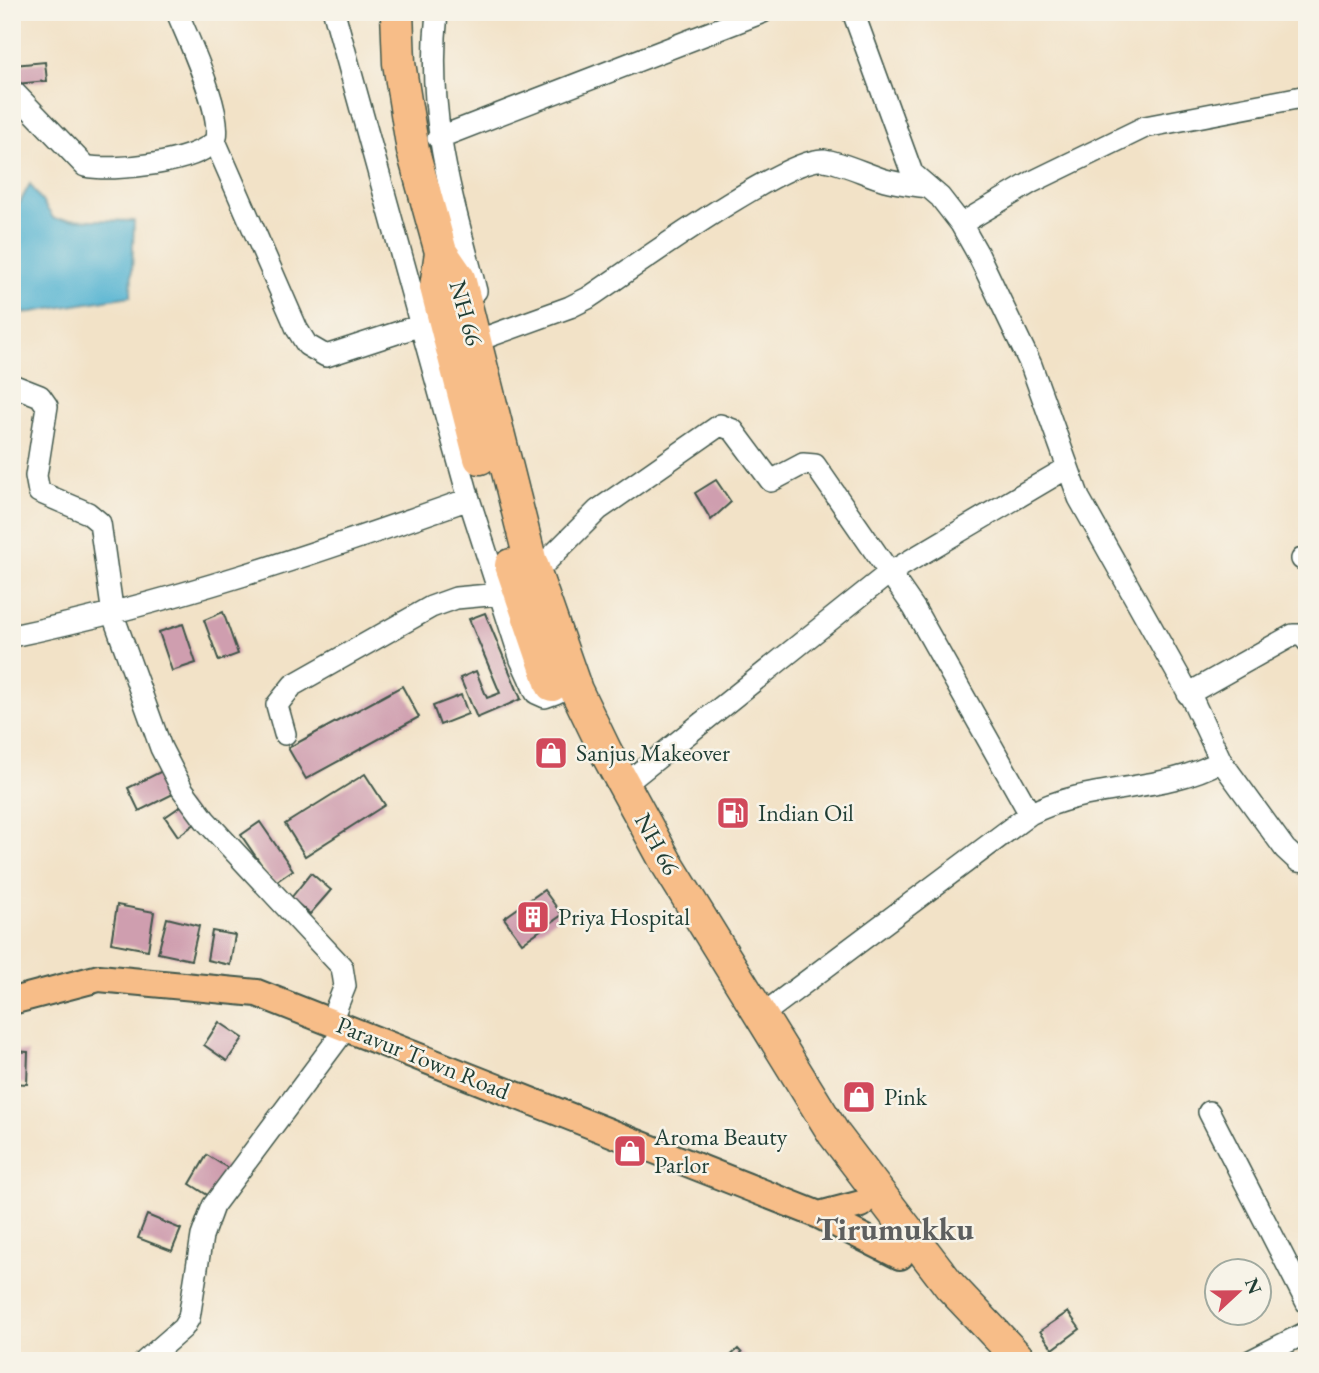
<svg xmlns="http://www.w3.org/2000/svg" width="1319" height="1373" viewBox="0 0 1319 1373" font-family="'EB Garamond',serif">
  <style>
    .water { fill: #54b4d2; stroke: #3a7883; stroke-width: 2 }
    .building { fill: #cf9eaf }
    .lines { fill: none; stroke-linecap: round; stroke-linejoin: round }
    .minor-casing { stroke: #3f564a; stroke-width: 24 }
    .major-casing { stroke: #3f564a; stroke-width: 30 }
    .highway-casing { stroke: #3f564a; stroke-width: 35 }
    .minor { stroke: #fff; stroke-width: 21 }
    .major { stroke: #f7bd88; stroke-width: 26 }
    .highway { stroke: #f7bd88; stroke-width: 32 }
    .labels { text-anchor: middle; stroke-width: 5; stroke-linejoin: round; paint-order: stroke }
    .street-label { font-size: 24px; fill: #1f3d34; stroke: #f7f3e8 }
    .poi-label { font-size: 24px; fill: #1f3d34; stroke: #f7f3e8; text-anchor: start }
    .district-label { font-size: 32px; font-weight: bold; fill: #5d5f5f; stroke: #f7f3e8 }
  </style>
  <rect width="100%" height="100%" fill="#f7f3e8"/>
  <filter id="ink" filterUnits="userSpaceOnUse"><feTurbulence type="fractalNoise" baseFrequency=".0143" numOctaves="2"/><feDisplacementMap in="SourceGraphic" scale="14" xChannelSelector="R" yChannelSelector="G"/><feConvolveMatrix kernelMatrix="1 2 1 2 8 2 1 2 1" color-interpolation-filters="sRGB"/></filter>
  <filter id="wash" filterUnits="userSpaceOnUse"><feTurbulence type="fractalNoise" baseFrequency=".00686" numOctaves="4" result="noise"/><feDisplacementMap in="SourceGraphic" scale="28" xChannelSelector="R" yChannelSelector="G"/><feGaussianBlur stdDeviation="1.57" result="paint"/><feColorMatrix in="noise" values="0 0 0 0 0 0 0 0 0 0 0 0 0 0 0 0 0 1.4 0 .05"/><feComposite in="paint" operator="in"/></filter>
  <g filter="url(#wash)">
    <rect width="100%" height="100%" fill="#f2e2c7"/>
    <path class="water" d="M 30,184 L 54,219 L 134,221 L 131,296 L 20,314 L 12,311 L 12,217 Z"/>
    <g id="blocks">
      <path class="building" d="M 45,62 L 47,81 L 16,84 L 14,65 Z
        M 716,480 L 731,502 L 711,520 L 695,493 Z
        M 223,612 L 238,654 L 219,661 L 204,620 Z
        M 485,613 L 521,699 L 477,718 L 460,678 L 476,671 L 487,698 L 500,693 L 469,619 Z
        M 183,624 L 196,663 L 172,671 L 159,632 Z
        M 402,686 L 419,717 L 306,779 L 288,748 Z
        M 461,695 L 468,714 L 440,725 L 433,706 Z
        M 164,770 L 175,793 L 139,811 L 128,788 Z
        M 365,774 L 385,805 L 305,856 L 285,824 Z
        M 187,802 L 199,821 L 178,836 L 165,817 Z
        M 260,822 L 293,870 L 274,883 L 241,835 Z
        M 311,873 L 331,890 L 310,914 L 291,898 Z
        M 544,890 L 562,915 L 522,943 L 504,918 Z
        M 117,905 L 154,912 L 148,950 L 111,943 Z
        M 167,918 L 199,926 L 191,960 L 158,953 Z
        M 212,931 L 235,935 L 230,965 L 207,960 Z
        M 219,1022 L 243,1038 L 227,1061 L 204,1045 Z
        M 12,1051 L 28,1052 L 27,1084 L 12,1083 Z
        M 207,1155 L 231,1170 L 214,1199 L 190,1184 Z
        M 147,1215 L 181,1229 L 172,1251 L 138,1238 Z
        M 1068,1312 L 1080,1329 L 1053,1349 L 1040,1331 Z
        M 738,1349 L 749,1361 L 725,1361 Z"/>
    </g>
  </g>
  <g filter="url(#ink)">
    <use href="#blocks" fill-opacity="0" stroke="#3f564a" stroke-width="2"/>
    <g class="lines">
      <defs>
        <path id="minor" d="M 334,12 L 469,499 L 521,660 L 536,693 L 545,697 L 556,693
          M 437,12 C 426,115 451,193 476,291
          M 853,12 L 912,173 L 940,197 L 961,224 L 978,254 L 1031,365 L 1079,498 L 1194,703 L 1221,761 L 1285,849 L 1298,861 L 1307,862
          M 12,90 L 85,166 C 114,172 194,163 215,141 C 225,116 188,39 177,12
          M 438,138 L 763,12
          M 215,141 L 297,329 L 307,345 L 326,356 L 421,325
          M 961,224 L 1032,182 L 1145,127 L 1307,96
          M 487,337 L 570,307 L 588,298 C 627,272 786,156 824,160 C 844,163 865,174 885,180 C 899,184 914,185 928,187
          M 12,385 L 40,396 L 47,406 L 36,476 L 39,492 L 88,513 L 100,523 L 113,615 L 161,748 L 182,789 L 205,820 L 342,967 L 345,986 L 331,1021
          M 1302,559 L 1307,557
          M 535,573 L 598,510 L 720,425 L 733,430 L 771,481 L 803,464 L 815,465 L 914,608 L 1030,814
          M 12,636 C 171,603 317,553 469,499
          M 1188,694 L 1293,635 L 1302,635 L 1307,641
          M 285,734 L 277,705 L 293,685 L 431,607 L 456,598 L 500,594
          M 624,785 L 889,573 L 1067,468
          M 759,1017 L 1030,814 C 1090,782 1161,794 1221,761
          M 1209,1112 L 1307,1303
          M 145,1361 L 183,1328 L 189,1318 L 202,1236 L 213,1206 L 346,1028
          M 1250,1361 L 1307,1332"/>
        <path id="major" d="M 12,1001 L 99,978 L 257,993 L 819,1215 L 900,1256
          M 819,1215 L 861,1204"/>
        <path id="highway" d="M 397,12 L 399,63 L 413,151 L 441,252 L 459,278 L 530,559 L 576,690 L 606,752 L 666,862 L 834,1134 L 950,1286 L 1021,1361
          M 441,252 L 436,287 L 480,458
          M 511,565 L 552,685"/>
      </defs>
      <use href="#minor" class="minor-casing"/>
      <use href="#major" class="major-casing"/>
      <use href="#highway" class="highway-casing"/>
      <use href="#minor" class="minor"/>
      <use href="#major" class="major"/>
      <use href="#highway" class="highway"/>
    </g>
  </g>
  <defs>
    <symbol id="shop-square" viewBox="-11 -11 22 22"><rect x="-9" y="-9" width="18" height="18" rx="4" fill="#d1495b" stroke="#f7f3e8"/><path d="M-5-2.5h2.3a2.7 3.5 0 0 1 5.4 0H5L5.5 6h-11ZM-1.5-2.5h3a1.5 2.3 0 0 0-3 0Z" fill="#fff"/></symbol>
    <symbol id="fuel-square" viewBox="-11 -11 22 22"><rect x="-9" y="-9" width="18" height="18" rx="4" fill="#d1495b" stroke="#f7f3e8"/><path d="M-5.5-6h7V0h2V4h1.3V-2.5L3-4.5l.8-.8L6-3V5H2.5V1h-1V6h-7ZM-4.2-4.7v3.2H.2V-4.7Z" fill="#fff"/></symbol>
    <symbol id="building-square" viewBox="-11 -11 22 22"><rect x="-9" y="-9" width="18" height="18" rx="4" fill="#d1495b" stroke="#f7f3e8"/><path d="M-4-6H4V6H1V3H-1V6H-4ZM-2.5-4.3h1.7v1.8h-1.7ZM.8-4.3h1.7v1.8H.8ZM-2.5-1h1.7V.8h-1.7ZM.8-1h1.7V.8H.8Z" fill="#fff"/></symbol>
  </defs>
  <g fill-rule="evenodd">
    <use href="#shop-square" x="532" y="734" width="38" height="38"/>
    <use href="#fuel-square" x="714" y="794" width="38" height="38"/>
    <use href="#building-square" x="514" y="898" width="38" height="38"/>
    <use href="#shop-square" x="840" y="1078" width="38" height="38"/>
    <use href="#shop-square" x="611" y="1132" width="38" height="38"/>
  </g>
  <g class="labels">
    <g class="street-label">
      <text transform="translate(466 313) rotate(74)" y="8">NH 66</text>
      <text transform="translate(657 844) rotate(61)" y="8">NH 66</text>
      <text transform="translate(423 1058) rotate(22)" y="8">Paravur Town Road</text>
    </g>
    <g class="poi-label">
      <text x="576" y="761">Sanjus Makeover</text>
      <text x="758" y="821">Indian Oil</text>
      <text x="558" y="925">Priya Hospital</text>
      <text x="884" y="1105">Pink</text>
      <text x="654" y="1145">Aroma Beauty<tspan x="654" dy="28">Parlor</tspan></text>
    </g>
    <g class="district-label">
      <text x="895" y="1240">Tirumukku</text>
    </g>
  </g>
  <rect width="1319" height="1373" fill="none" stroke="#f7f3e8" stroke-width="42"/>
  <g transform="translate(1238 1292) rotate(68)"><circle r="33" fill="#f7f3e8" stroke="#a1aaa0" stroke-width="2"/>
  <path d="M0-5L12 26L0 18L-12 26Z" fill="#d1495b"/>
  <text y="-10" font-size="19" font-weight="bold" text-anchor="middle" fill="#1f3d34">N</text>
  </g>
</svg>
